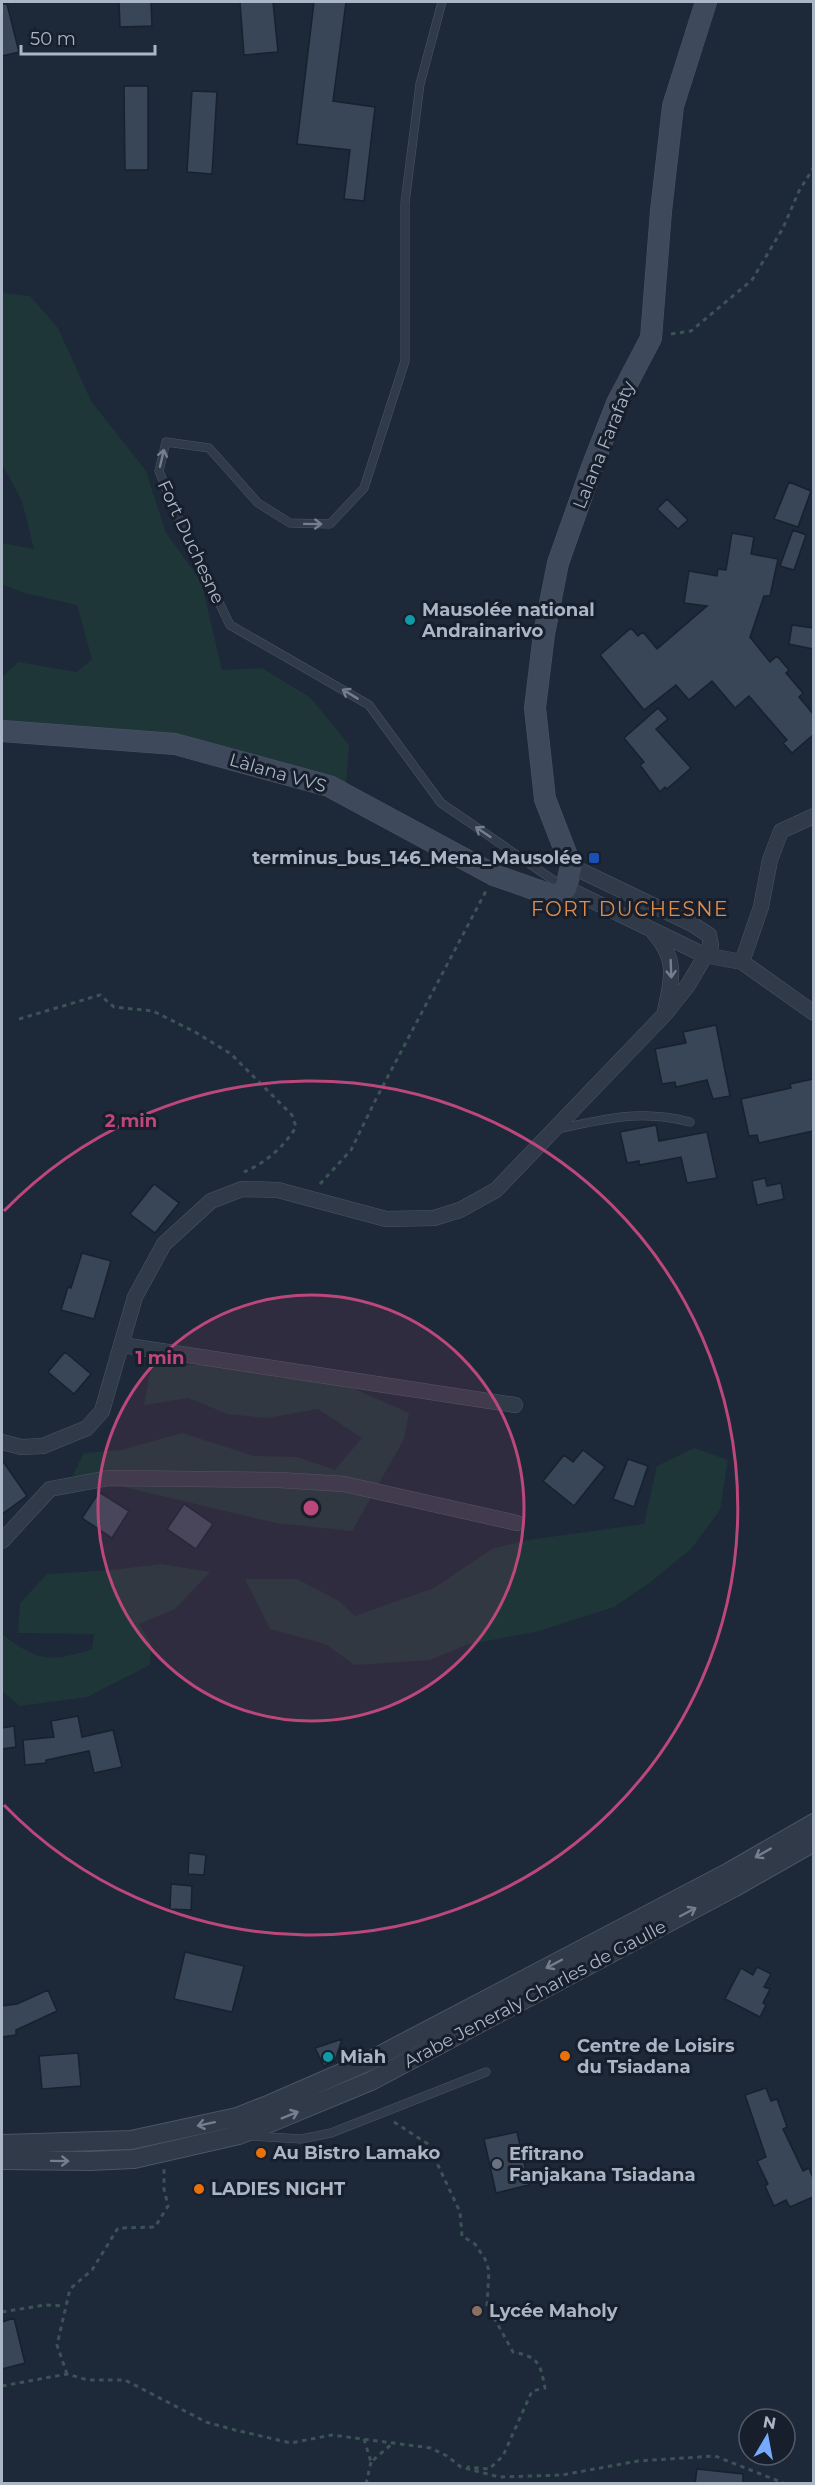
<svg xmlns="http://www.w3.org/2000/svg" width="815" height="2485" viewBox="0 0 815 2485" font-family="Montserrat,sans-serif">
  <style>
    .green { fill: #1f3639 }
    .building { fill: #394658; stroke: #18212e; stroke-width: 1.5 }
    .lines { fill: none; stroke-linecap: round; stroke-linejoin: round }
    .service-casing { stroke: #4b5563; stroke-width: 9 }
    .minor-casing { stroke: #4b5563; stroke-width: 16 }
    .tertiary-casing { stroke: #4b5563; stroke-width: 20 }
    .secondary-casing { stroke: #4b5563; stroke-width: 22 }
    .path { stroke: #3c5356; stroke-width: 3; stroke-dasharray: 4.5 4.5; stroke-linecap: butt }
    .service { stroke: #313a48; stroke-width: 8 }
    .minor { stroke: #313a48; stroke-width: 15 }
    .tertiary { stroke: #313a48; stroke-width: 18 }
    .secondary { stroke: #3e495b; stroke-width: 21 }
    .oneway { stroke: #747e8d }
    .ring { fill: none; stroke: #bb477b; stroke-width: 3 }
    .culture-dot { fill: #0f9aa8; stroke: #171f2c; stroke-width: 2 }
    .transit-dot { fill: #1a4fb4; stroke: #171f2c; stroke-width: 2 }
    .food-dot { fill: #e8710a; stroke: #171f2c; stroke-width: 2 }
    .worship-dot { fill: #6b7280; stroke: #171f2c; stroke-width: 2 }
    .education-dot { fill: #8d6e63; stroke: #171f2c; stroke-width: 2 }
    .labels { text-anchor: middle; stroke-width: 6; stroke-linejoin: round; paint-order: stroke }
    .street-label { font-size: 18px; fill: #aab5c5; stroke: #171f2c }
    .poi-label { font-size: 18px; font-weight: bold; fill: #aab5c5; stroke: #171f2c; text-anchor: start }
    .neighbourhood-label { font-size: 20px; letter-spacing: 1.5px; fill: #dd8c4e; stroke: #171f2c }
    .centre { fill: #bb477b; stroke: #171f2c; stroke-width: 3 }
    .ring-label { font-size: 18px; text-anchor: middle; font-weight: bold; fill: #bb477b; stroke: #171f2c; stroke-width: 6; stroke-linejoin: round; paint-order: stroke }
  </style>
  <rect width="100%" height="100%" fill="#1d2838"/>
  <path class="green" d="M 2,293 L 30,296 L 58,328 L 91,401 L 146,471 L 166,533 L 201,581 L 222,670 L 262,668 L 311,698 L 349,745 L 346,784 L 2,724 L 2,677 L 18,662 L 77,672 L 92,659 L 77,605 L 24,593 L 2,584 L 2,543 L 34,549 L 22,501 L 2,464 Z
    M 219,1364 L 283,1378 L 341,1383 L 409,1413 L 404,1439 L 352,1531 L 276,1523 L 73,1475 L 84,1453 L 121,1450 L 182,1433 L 254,1456 L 297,1457 L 335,1470 L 362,1438 L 318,1409 L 267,1418 L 228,1414 L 188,1398 L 144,1405 L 151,1367 Z
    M 694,1448 L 728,1460 L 720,1510 L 692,1548 L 652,1581 L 614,1607 L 539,1631 L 466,1645 L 430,1660 L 355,1665 L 325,1644 L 270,1629 L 245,1579 L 297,1579 L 339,1601 L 355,1616 L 434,1588 L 492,1549 L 528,1540 L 644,1524 L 657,1466 Z
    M 162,1564 L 210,1572 L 175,1609 L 139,1624 L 151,1644 L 150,1665 L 87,1697 L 20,1706 L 2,1691 L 2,1634 C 37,1661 50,1663 92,1649 L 94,1634 L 18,1633 L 20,1603 L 47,1574 L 112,1570 Z"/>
  <path class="building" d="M 119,2 L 151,2 L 152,26 L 120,27 Z
    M 240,2 L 273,2 L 278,52 L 244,55 Z
    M 314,2 L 346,2 L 333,101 L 375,107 L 364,201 L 344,199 L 350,150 L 297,144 Z
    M 2,4 L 7,4 L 19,52 L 2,56 Z
    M 124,86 L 148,86 L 148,170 L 125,170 Z
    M 192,91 L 217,92 L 212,174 L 187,172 Z
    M 789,482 L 811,491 L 798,527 L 774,519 Z
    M 667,499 L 688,520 L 678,529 L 657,509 Z
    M 793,530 L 806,535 L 794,570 L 780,566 Z
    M 732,533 L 754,537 L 751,554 L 778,559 L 770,596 L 764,596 L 750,637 L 770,662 L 777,656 L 789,670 L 786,673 L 803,693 L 799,697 L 813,714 L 813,735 L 792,753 L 783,743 L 787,740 L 749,696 L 735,708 L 712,681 L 689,700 L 676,685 L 644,710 L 600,655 L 631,628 L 638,636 L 643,632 L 657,649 L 707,606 L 684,603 L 689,571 L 717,576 L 718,569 L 726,570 Z
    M 792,625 L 813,628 L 813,649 L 789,644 Z
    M 658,708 L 668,719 L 656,729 L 691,768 L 667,789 L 665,787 L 660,792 L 640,765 L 644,762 L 624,738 Z
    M 716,1025 L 730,1096 L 713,1099 L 707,1080 L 676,1087 L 675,1082 L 662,1084 L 655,1049 L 686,1043 L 683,1032 Z
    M 813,1079 L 813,1131 L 759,1143 L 757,1135 L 749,1136 L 741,1099 L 791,1088 L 790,1084 Z
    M 656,1125 L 659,1141 L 707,1132 L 717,1178 L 687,1183 L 681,1157 L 639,1165 L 639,1161 L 627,1163 L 620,1132 Z
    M 765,1178 L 767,1186 L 781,1183 L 784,1199 L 757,1205 L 752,1181 Z
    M 154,1184 L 179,1203 L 155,1233 L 130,1214 Z
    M 82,1253 L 111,1261 L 94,1319 L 61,1310 L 68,1287 L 71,1288 Z
    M 65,1352 L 91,1374 L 74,1394 L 48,1372 Z
    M 583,1450 L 605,1467 L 574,1506 L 543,1481 L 564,1455 L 573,1462 Z
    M 628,1459 L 648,1466 L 634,1507 L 613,1499 Z
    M 2,1460 L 27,1496 L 2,1514 Z
    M 99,1492 L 129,1511 L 112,1538 L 82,1518 Z
    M 184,1504 L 213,1524 L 196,1549 L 167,1529 Z
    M 78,1716 L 82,1737 L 113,1730 L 122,1767 L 94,1773 L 89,1751 L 46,1760 L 46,1763 L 25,1765 L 23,1740 L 54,1737 L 51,1721 Z
    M 14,1726 L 16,1747 L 2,1749 L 2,1728 Z
    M 189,1853 L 206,1855 L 204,1875 L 188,1874 Z
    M 171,1884 L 192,1886 L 191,1910 L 170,1909 Z
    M 185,1952 L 244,1966 L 232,2012 L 174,1999 Z
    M 757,1967 L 771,1974 L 764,1987 L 770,1989 L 763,2003 L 766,2005 L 760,2017 L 725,1999 L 741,1968 L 753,1975 Z
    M 48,1990 L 57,2011 L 16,2030 L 16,2035 L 2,2037 L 2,2006 L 17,2004 Z
    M 342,2039 L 335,2061 L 324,2066 L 315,2048 Z
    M 78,2053 L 81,2086 L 42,2089 L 39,2056 Z
    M 766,2088 L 771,2101 L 777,2099 L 787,2127 L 783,2129 L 803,2171 L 809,2168 L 813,2178 L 813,2197 L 790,2207 L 786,2200 L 774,2206 L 765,2186 L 768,2184 L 757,2161 L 766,2157 L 745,2095 Z
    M 517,2132 L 529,2185 L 496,2193 L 484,2139 Z
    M 14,2318 L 25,2363 L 2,2369 L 2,2322 Z
    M 697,2469 L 743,2474 L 743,2484 L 695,2484 Z"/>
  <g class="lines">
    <defs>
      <path id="service" d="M 442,2 L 420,84 L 405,203 L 405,361 L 364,488 L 330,524 L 290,523 L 258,503 L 209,448 L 166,442 L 159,471 L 180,522 L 230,625 L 369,705 L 441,803 L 565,888
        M 558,1129 C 606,1119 640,1109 690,1122
        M 252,2136 L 301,2139 L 331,2133 L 486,2072"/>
      <path id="minor" d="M 566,888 L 704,955 L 742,962 L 814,1013
        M 654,933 C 678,960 672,978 665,1011
        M 742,962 L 761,907 L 770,860 L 781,831 L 814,816
        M 122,1345 L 515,1405
        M 2,1442 L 21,1447 L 43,1446 L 87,1428 L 102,1411 L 135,1297 L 164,1244 L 211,1201 L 242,1189 L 278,1190 L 386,1219 L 434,1218 L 460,1210 L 496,1190 L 665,1014 L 688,985 L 711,946 L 709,935 L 692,924 L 571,866
        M 2,1541 L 50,1489 L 109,1478 L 279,1480 L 344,1484 L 517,1523"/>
      <path id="tertiary" d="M 2,2144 L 131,2140 L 237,2117 L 270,2104 L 369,2061 L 729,1872 L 814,1823
        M 2,2160 L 90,2161 L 134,2159 L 239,2135 L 267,2124 L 371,2081 L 735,1887 L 814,1842"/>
      <path id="secondary" d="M 2,731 L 175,744 L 329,786 L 494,875 L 548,894 L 560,894 L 566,888 L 571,866 L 545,799 L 535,708 L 544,634 L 558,563 L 592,467 L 617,403 L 651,338 L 661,211 L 673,106 L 706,2"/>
    </defs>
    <use href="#service" class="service-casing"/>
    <use href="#minor" class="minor-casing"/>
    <use href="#tertiary" class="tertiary-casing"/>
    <use href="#secondary" class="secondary-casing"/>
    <path class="path" d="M 671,334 L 691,331 L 752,280 L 783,228 L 799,191 L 814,167
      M 19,1019 L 100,995 L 114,1007 L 153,1011 L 195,1032 L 231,1054 L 292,1115 L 296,1127 C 284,1147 265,1163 244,1172
      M 320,1184 L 351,1150 L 376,1099 L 486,891
      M 394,2122 L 428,2144 L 460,2212 L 462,2236 L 475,2244 L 485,2259 L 489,2271 L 487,2305 L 513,2352 C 539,2357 540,2363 545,2388 L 532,2391 L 503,2456 L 489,2469 L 467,2467
      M 2,2312 L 45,2305 L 64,2306
      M 67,2374 L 57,2345 L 70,2289 L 92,2270 L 118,2228 L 155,2227 L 168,2206 L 164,2189 L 164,2169
      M 2,2386 L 67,2374 L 88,2380 L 125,2380 L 206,2422 L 235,2430 L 291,2443 L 332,2435 L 431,2448 L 447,2456 L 461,2467 L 499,2477 L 562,2475 L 638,2461 L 715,2456 L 786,2484
      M 364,2439 L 371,2462 L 394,2442
      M 366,2484 L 371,2462"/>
    <use href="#service" class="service"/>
    <use href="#minor" class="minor"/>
    <use href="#tertiary" class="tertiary"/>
    <use href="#secondary" class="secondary"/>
  </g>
  <defs><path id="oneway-shaft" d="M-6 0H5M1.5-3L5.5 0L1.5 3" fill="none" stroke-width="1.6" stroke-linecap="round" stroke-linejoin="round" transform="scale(1.5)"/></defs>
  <g class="oneway">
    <use href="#oneway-shaft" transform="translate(162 458) rotate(-77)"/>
    <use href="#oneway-shaft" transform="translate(313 524) rotate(1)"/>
    <use href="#oneway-shaft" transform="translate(350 694) rotate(-149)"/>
    <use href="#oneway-shaft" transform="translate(483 832) rotate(-146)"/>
    <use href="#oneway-shaft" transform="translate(671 969) rotate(88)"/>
    <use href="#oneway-shaft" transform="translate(763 1853) rotate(150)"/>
    <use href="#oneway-shaft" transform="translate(688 1912) rotate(-28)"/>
    <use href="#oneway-shaft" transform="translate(554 1964) rotate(152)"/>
    <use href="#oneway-shaft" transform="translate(290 2115) rotate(-22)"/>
    <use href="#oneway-shaft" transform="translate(206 2124) rotate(168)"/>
    <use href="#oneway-shaft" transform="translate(60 2161) rotate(1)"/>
  </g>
  <circle cx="311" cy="1508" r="213" fill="#bb477b" fill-opacity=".12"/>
  <g class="ring">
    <circle cx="311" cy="1508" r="213"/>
    <path d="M4 1211A427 427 0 1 1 4 1805"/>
  </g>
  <g class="culture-dot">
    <circle cx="410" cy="620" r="6"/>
    <circle cx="328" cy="2057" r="6"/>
  </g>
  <rect class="transit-dot" x="588" y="852" width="12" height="12" rx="3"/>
  <g class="food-dot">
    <circle cx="565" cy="2056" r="6"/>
    <circle cx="261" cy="2153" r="6"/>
    <circle cx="199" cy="2189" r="6"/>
  </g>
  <circle class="worship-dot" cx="497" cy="2164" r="6"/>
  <circle class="education-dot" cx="477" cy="2311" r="6"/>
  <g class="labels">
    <g class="street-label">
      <text transform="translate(604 445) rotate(-68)" y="6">Lalana Farafaty</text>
      <text transform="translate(191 542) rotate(65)" y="6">Fort Duchesne</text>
      <text transform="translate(278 773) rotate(16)" y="6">Làlana VVS</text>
      <text transform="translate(535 1994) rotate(-28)" y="6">Arabe Jeneraly Charles de Gaulle</text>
    </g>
    <g class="poi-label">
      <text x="422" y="616">Mausolée national<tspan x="422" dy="21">Andrainarivo</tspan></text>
      <text x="582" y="864" text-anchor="end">terminus_bus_146_Mena_Mausolée</text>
      <text x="577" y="2052">Centre de Loisirs<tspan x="577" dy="21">du Tsiadana</tspan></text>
      <text x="340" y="2063">Miah</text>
      <text x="273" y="2159">Au Bistro Lamako</text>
      <text x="509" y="2160">Efitrano<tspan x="509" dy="21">Fanjakana Tsiadana</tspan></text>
      <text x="211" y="2195">LADIES NIGHT</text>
      <text x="489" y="2317">Lycée Maholy</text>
    </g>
    <g class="neighbourhood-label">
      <text x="630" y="916">FORT DUCHESNE</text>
    </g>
  </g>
  <circle cx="311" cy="1508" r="9" class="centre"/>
  <g class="ring-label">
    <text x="131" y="1127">2 min</text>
    <text x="160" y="1364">1 min</text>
  </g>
  <rect width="815" height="2485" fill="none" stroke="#aab5c5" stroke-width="6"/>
  <g transform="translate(767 2437) rotate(10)"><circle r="28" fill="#171f2c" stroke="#525b69" stroke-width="1.5"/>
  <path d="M0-4.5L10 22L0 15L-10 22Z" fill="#76aaff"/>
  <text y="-9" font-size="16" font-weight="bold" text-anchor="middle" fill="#aab5c5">N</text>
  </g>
  <path d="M21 45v9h134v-9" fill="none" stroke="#aab5c5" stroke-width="3"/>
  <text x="30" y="45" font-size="18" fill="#aab5c5" stroke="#171f2c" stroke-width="4.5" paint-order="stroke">50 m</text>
</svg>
